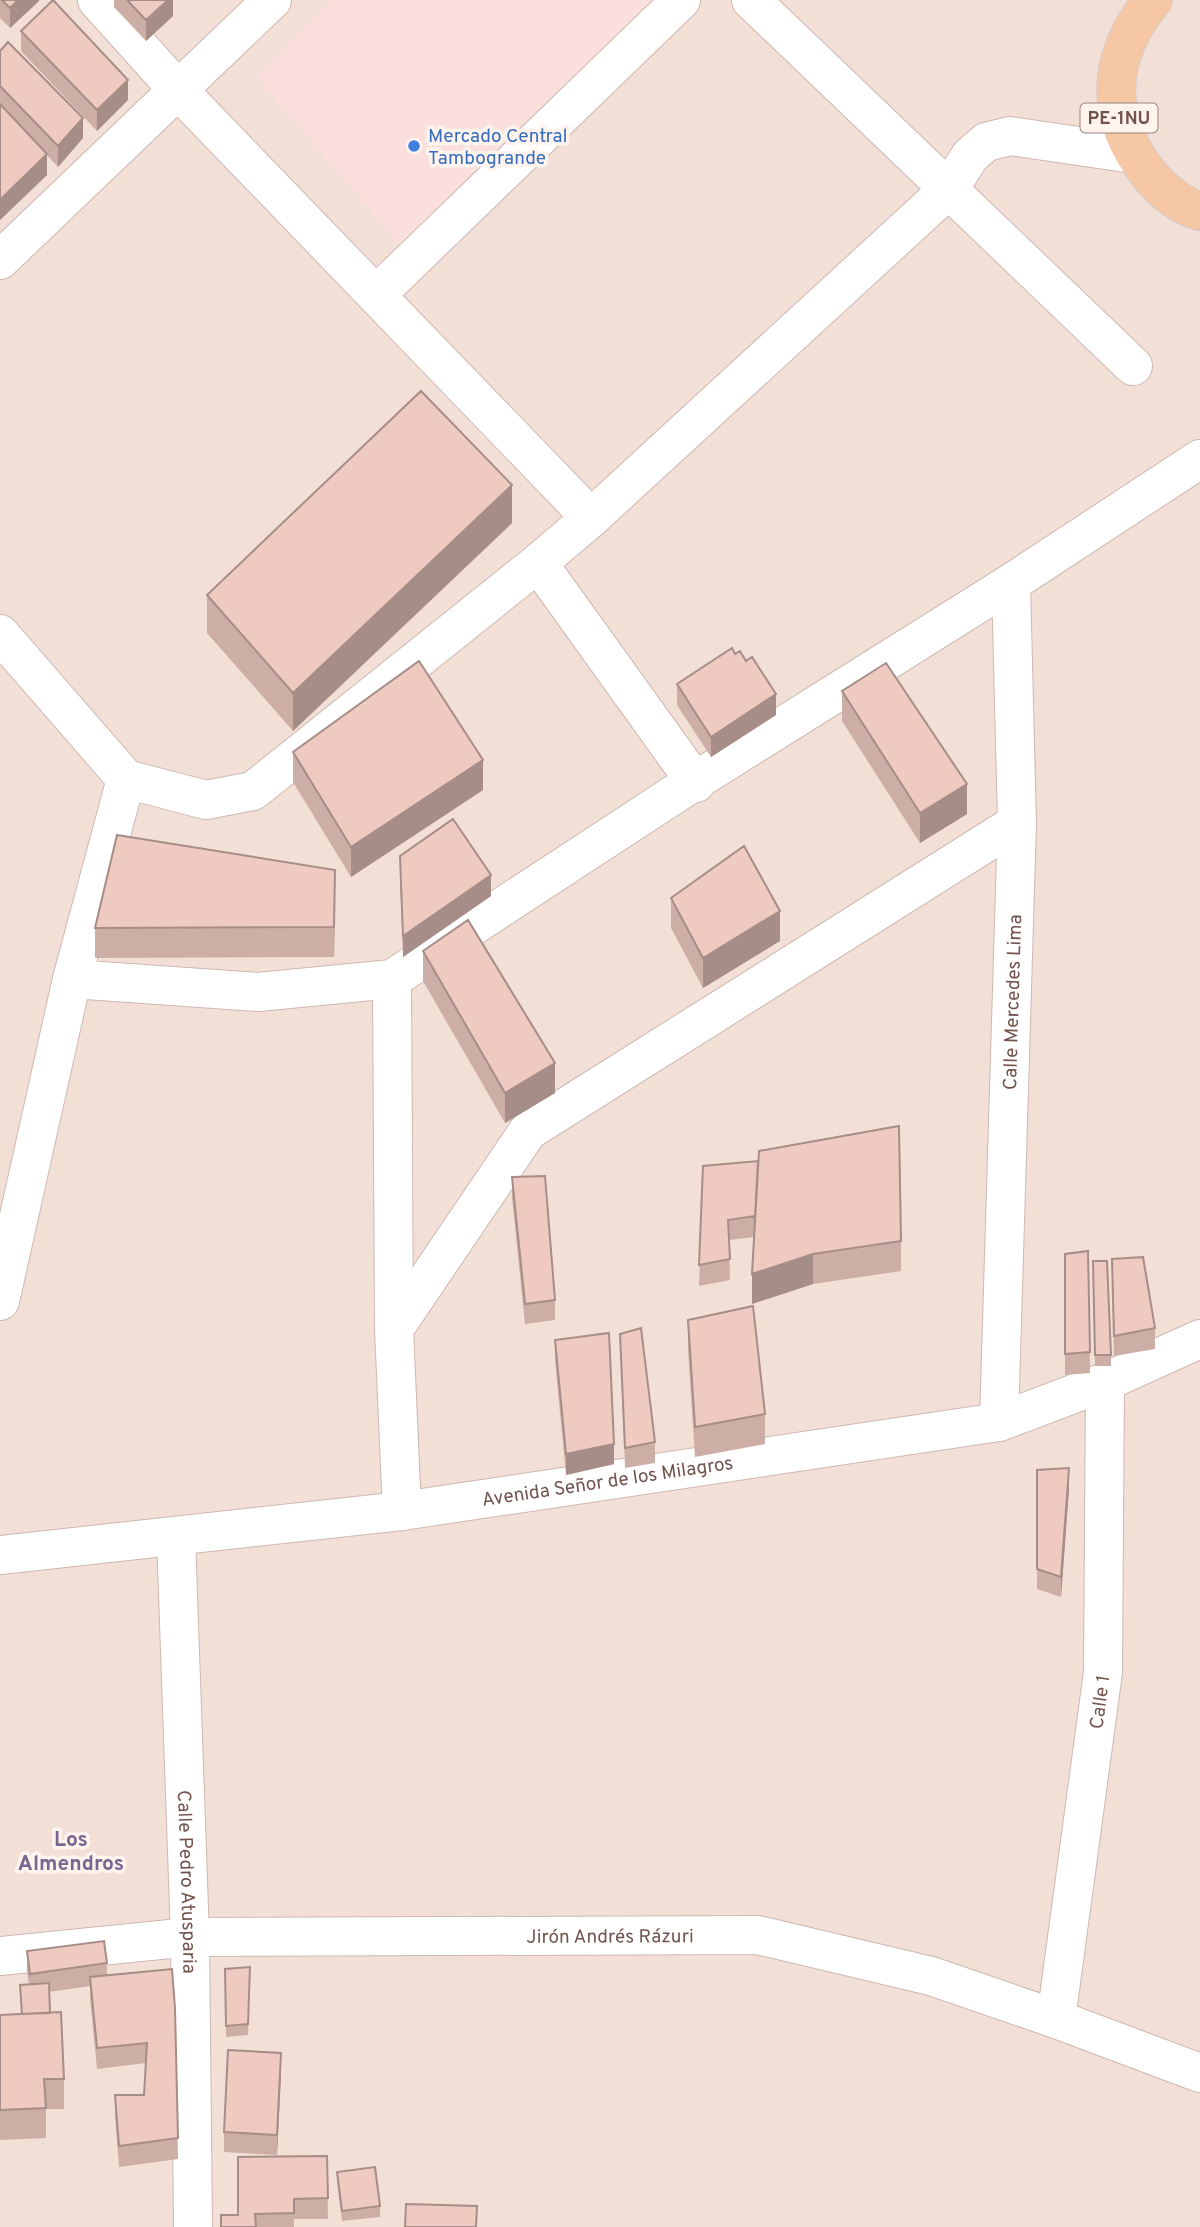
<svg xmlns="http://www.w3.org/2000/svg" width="1200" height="2227" viewBox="0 0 1200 2227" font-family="Overpass,sans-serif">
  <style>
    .residential { fill: #f2e0d6 }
    .commercial { fill: #fadfdc }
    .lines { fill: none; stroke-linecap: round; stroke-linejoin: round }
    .street-casing { stroke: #ceb8b1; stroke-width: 40 }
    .primary-casing { stroke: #d5cbca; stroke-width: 40 }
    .street { stroke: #fff; stroke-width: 38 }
    .primary { stroke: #f5c7a5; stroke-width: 38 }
    .wall { fill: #cdaea6 }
    .shaded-wall { fill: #a78d87 }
    .building { fill: #eecac1; stroke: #a78d87; stroke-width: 2 }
    .shop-dot { fill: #3f7fe0; stroke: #fef4ed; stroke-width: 2.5 }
    .labels { text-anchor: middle; stroke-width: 7; stroke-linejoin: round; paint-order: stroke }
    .shield { fill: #fef4ed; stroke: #9d837d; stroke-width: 2 }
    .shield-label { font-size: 18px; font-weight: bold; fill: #73534d }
    .shop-label { font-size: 19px; fill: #366cbe; stroke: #fef4ed; text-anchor: start }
    .street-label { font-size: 19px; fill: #73534d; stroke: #fef4ed }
    .neighbourhood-label { font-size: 21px; font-weight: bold; fill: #79658f; stroke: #fef4ed }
  </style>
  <rect width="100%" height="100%" fill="#fbefe7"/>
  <path class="residential" d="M 0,0 L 1200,0 L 1200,2227 L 0,2227 Z"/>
  <path class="commercial" d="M 331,0 L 656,0 L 404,250 L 256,77 Z"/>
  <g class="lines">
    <defs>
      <g id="street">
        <path d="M 97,0 L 178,90 L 591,518"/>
        <path d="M 751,0 L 1133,366"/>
        <path d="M 0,260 L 272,0"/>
        <path d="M 376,295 L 681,0"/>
        <path d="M 538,563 L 696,783"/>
        <path d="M 0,634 L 126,779"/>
        <path d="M 72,979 L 258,992 L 392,979 L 684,788 L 1011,583 L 1200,459"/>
        <path d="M 392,979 L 394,1329 L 402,1511"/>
        <path d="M 0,1301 L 72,979 L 126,779 L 206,800 L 253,791 L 538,563 L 591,518 L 949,189 L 970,156 L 986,142 L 1010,136 L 1133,154"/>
        <path d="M 394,1329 L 528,1131 L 1017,823"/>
        <path id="s1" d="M 999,1422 L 1017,823 L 1011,583"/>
        <path id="s2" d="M 176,1537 L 190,1937 L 193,2227"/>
        <path id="s3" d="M 0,1555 L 402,1511 L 999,1422 L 1105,1382 L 1200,1339"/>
        <path id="s4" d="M 0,1956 L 190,1937 L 758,1935 L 931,1976 L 1056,2019 L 1200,2073"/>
        <path id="s5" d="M 1056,2019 L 1103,1672 L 1105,1382"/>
      </g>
      <path id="primary" d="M 1153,0 C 1107,55 1103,116 1148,173 C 1161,189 1180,206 1200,211"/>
    </defs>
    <use href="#street" class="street-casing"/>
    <use href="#primary" class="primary-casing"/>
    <use href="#street" class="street"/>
    <use href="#primary" class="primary"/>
  </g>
  <path class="wall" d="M 0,0 L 39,0 L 39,1 L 10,28 L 0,18 Z
    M 114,0 L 173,0 L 173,16 L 146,41 L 114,7 Z
    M 0,31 L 0,50 L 83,138 L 58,167 L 47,155 L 47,175 L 0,220 Z
    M 21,31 L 128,100 L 97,131 L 21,51 Z
    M 512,523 L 293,731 L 207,633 L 207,595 Z
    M 677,684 L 776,715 L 711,757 L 677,705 Z
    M 842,691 L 967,814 L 920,843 L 842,721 Z
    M 293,752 L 483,790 L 351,877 L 293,782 Z
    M 400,856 L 491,896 L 403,957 L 400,876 Z
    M 671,898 L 780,941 L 703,988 L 671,928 Z
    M 335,900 L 334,957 L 95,958 L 95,928 Z
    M 423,951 L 555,1093 L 505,1123 L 423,981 Z
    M 703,1166 L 901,1241 L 901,1271 L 813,1284 L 752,1304 L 754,1237 L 729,1240 L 730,1280 L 699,1286 Z
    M 512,1177 L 555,1300 L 555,1320 L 525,1324 L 512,1198 Z
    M 1088,1251 L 1090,1373 L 1065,1375 L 1065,1254 Z
    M 1093,1261 L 1111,1355 L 1111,1366 L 1095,1366 Z
    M 1112,1279 L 1155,1328 L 1155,1349 L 1114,1356 Z
    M 688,1320 L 765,1414 L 765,1444 L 695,1457 L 688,1350 Z
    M 620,1334 L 655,1442 L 655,1463 L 625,1468 Z
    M 555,1340 L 614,1464 L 566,1475 L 555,1361 Z
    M 1037,1470 L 1069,1489 L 1061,1597 L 1037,1589 Z
    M 27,1951 L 107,1963 L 107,1975 L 175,2008 L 178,2159 L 119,2167 L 115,2116 L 115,2095 L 144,2095 L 146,2063 L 97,2069 L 90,1998 L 90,1986 L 49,1992 L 50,2013 L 64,2079 L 64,2109 L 46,2109 L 46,2138 L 0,2140 L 0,2015 L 22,2014 L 20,1985 L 29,1984 L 27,1972 Z
    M 250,1967 L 248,2035 L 226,2037 L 225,1969 Z
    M 281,2073 L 277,2155 L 224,2152 L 224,2132 Z
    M 327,2156 L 328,2219 L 294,2219 L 294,2227 L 221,2227 Z
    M 337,2172 L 380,2206 L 380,2217 L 342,2221 L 337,2182 Z"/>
  <path class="shaded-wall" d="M 18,0 L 39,0 L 39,1 L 10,28 L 10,8 Z
    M 168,0 L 173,0 L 173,16 L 146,41 L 146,20 Z
    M 128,80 L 128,100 L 97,131 L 97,110 Z
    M 83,118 L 83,138 L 58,167 L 58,146 Z
    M 47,154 L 47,175 L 0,220 L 0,200 Z
    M 512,485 L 512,523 L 293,731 L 293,693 Z
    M 776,694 L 776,715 L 711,757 L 711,737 Z
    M 483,760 L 483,790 L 351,877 L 351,847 Z
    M 967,784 L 967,814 L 920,843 L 920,813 Z
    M 335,870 L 335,900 L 334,957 L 334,927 Z
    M 491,875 L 491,896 L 403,957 L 403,936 Z
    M 780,911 L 780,941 L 703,988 L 703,958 Z
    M 555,1063 L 555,1093 L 505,1123 L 505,1093 Z
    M 813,1254 L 813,1284 L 752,1304 L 752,1274 Z
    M 614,1444 L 614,1464 L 566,1475 L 566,1454 Z
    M 1069,1468 L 1069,1489 L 1061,1597 L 1061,1577 Z
    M 281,2053 L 281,2073 L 277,2155 L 277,2135 Z"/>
  <path class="building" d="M 2,0 L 18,0 L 10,8 Z
    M 53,0 L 128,80 L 97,110 L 21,31 Z
    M 127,0 L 168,0 L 146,20 Z
    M 8,42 L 83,118 L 58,146 L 0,86 L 0,51 Z
    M 0,104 L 47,154 L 0,200 Z
    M 421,391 L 512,485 L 293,693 L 207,595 Z
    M 732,648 L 735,654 L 740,651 L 746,661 L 752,657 L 776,694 L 711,737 L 677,684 Z
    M 419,661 L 483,760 L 351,847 L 293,752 Z
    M 886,663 L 967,784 L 920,813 L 842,691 Z
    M 453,819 L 491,875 L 403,936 L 400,856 Z
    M 117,835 L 335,870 L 334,927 L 95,928 Z
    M 744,846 L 780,911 L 703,958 L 671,898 Z
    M 468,920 L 555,1063 L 505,1093 L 423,951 Z
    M 899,1126 L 901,1241 L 813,1254 L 752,1274 L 759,1151 Z
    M 758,1161 L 755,1216 L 728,1220 L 730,1259 L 699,1265 L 703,1166 Z
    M 545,1176 L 555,1300 L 525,1304 L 512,1177 Z
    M 1088,1251 L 1090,1352 L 1065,1354 L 1065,1254 Z
    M 1143,1257 L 1155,1328 L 1114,1336 L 1112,1259 Z
    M 1093,1261 L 1107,1261 L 1111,1355 L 1095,1355 Z
    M 753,1306 L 765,1414 L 695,1427 L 688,1320 Z
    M 641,1328 L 655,1442 L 625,1448 L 620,1334 Z
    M 609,1333 L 614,1444 L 566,1454 L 555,1340 Z
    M 1069,1468 L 1061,1577 L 1037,1569 L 1037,1470 Z
    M 104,1941 L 107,1963 L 30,1974 L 27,1951 Z
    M 250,1967 L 248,2024 L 226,2026 L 225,1969 Z
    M 172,1969 L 175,2008 L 178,2138 L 119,2146 L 115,2095 L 144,2095 L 147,2043 L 97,2048 L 90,1977 Z
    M 49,1983 L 50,2013 L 22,2014 L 20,1985 Z
    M 61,2012 L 64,2079 L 44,2079 L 46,2108 L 0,2110 L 0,2015 Z
    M 228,2050 L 281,2053 L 277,2135 L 224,2132 Z
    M 327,2156 L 328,2198 L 294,2199 L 294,2213 L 255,2214 L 256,2227 L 221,2227 L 221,2215 L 238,2215 L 238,2157 Z
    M 375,2167 L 380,2206 L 342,2211 L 337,2172 Z
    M 406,2204 L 477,2206 L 476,2227 L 405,2227 Z"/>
  <circle class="shop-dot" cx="414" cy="146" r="7"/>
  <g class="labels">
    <rect class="shield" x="1080.5" y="103.5" width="77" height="29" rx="5"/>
    <g class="shield-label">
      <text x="1119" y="124">PE-1NU</text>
    </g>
    <g class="shop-label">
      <text x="428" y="142">Mercado Central<tspan x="428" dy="22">Tambogrande</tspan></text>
    </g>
    <g class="street-label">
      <text dy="7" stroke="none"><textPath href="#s1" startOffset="420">Calle Mercedes Lima</textPath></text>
      <text dy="7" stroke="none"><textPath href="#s3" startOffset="612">Avenida Señor de los Milagros</textPath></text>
      <text dy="7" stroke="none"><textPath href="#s5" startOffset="320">Calle 1</textPath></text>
      <text dy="7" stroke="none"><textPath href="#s2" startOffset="345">Calle Pedro Atusparia</textPath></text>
      <text dy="7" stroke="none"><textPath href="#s4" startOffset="611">Jirón Andrés Rázuri</textPath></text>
    </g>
    <g class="neighbourhood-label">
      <text x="71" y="1846">Los<tspan x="71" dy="24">Almendros</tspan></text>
    </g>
  </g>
</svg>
